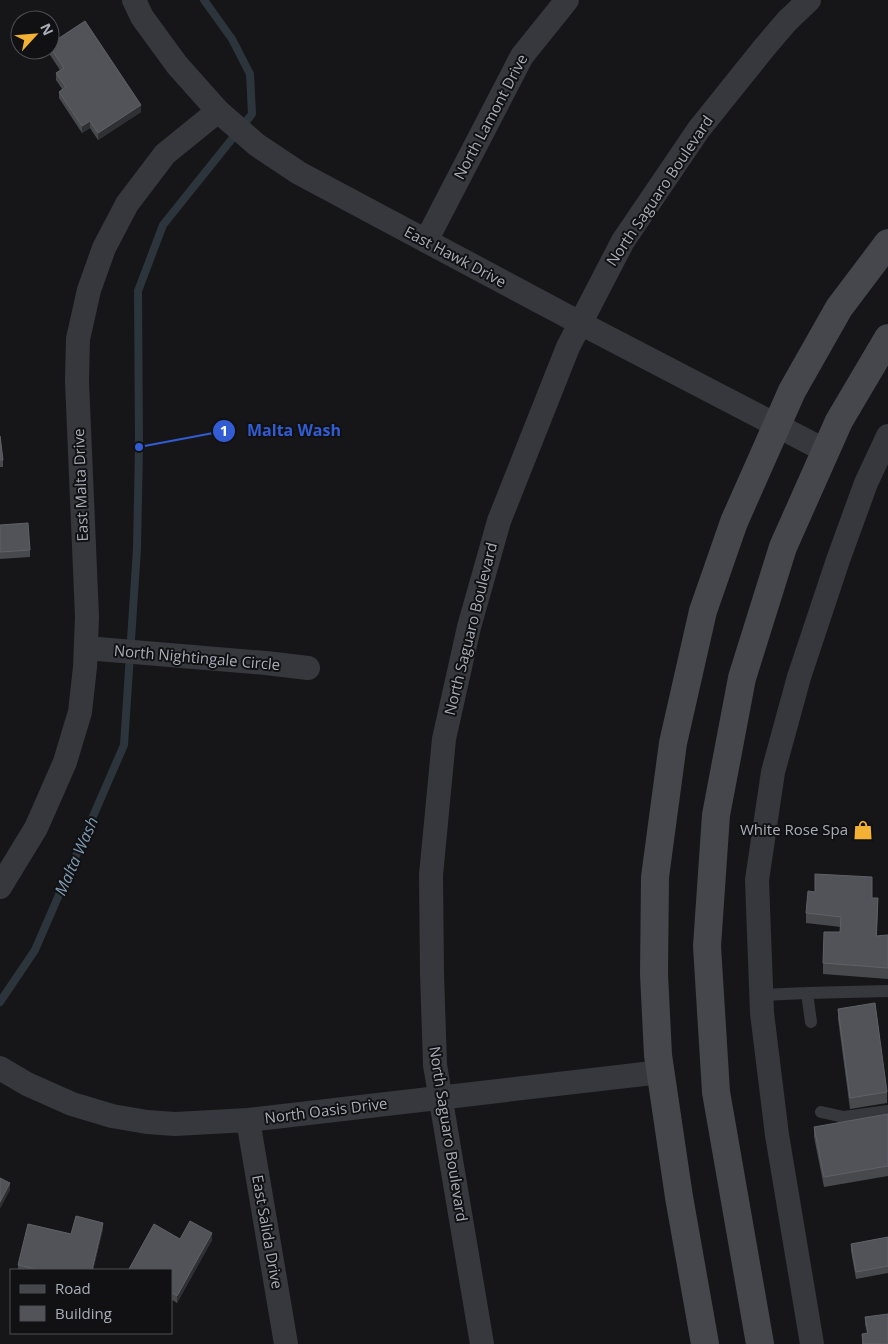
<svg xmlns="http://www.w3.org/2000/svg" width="888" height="1344" viewBox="0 0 888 1344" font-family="'Open Sans',sans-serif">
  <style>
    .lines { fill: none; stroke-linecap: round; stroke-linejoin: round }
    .stream { stroke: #2c353c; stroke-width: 8 }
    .lane { stroke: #37383d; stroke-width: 12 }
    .street { stroke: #37383d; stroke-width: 24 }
    .secondary { stroke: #45474d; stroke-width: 28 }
    .wall { fill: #47494d }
    .shaded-wall { fill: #2f3033 }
    .building { fill: #525359; stroke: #5f6168 }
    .labels { text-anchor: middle; stroke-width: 4; stroke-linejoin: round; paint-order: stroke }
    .street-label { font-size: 15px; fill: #a8adb8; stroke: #111113 }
    .poi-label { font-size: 15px; fill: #a8adb8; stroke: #111113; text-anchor: end }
    .water-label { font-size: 16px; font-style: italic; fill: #7f9bb3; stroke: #111113 }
    .leader { fill: none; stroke: #325cd3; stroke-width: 2 }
    .callout-dot { fill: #325cd3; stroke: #111113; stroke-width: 2 }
    .mark-label { font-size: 15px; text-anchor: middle; font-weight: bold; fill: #fff }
    .callout-label { font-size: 16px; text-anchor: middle; font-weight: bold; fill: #325cd3; stroke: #111113; stroke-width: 4; stroke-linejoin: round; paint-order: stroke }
  </style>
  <rect width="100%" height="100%" fill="#161618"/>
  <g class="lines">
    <path class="stream" d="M 0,1002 L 35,950 L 124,745 L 137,549 L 139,447 L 138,291 L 163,225 L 252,114 L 250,74 L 232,39 L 204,0"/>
    <path class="lane" d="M 762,995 L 807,993
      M 811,1022 L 807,993 L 888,991
      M 821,1112 L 844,1117 L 888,1111"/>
    <path class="street" d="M 134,0 L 142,17 L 177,65 L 218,111 L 257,145 L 299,173 L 580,323 L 826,451
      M 426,241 L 522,56 L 567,0
      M 86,648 L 266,663 L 308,668
      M 0,887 L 36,828 L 51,794 L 65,762 L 80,712 L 85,667 L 87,617 L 77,381 L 78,339 L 89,290 L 104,248 L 127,204 L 165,154 L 218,111
      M 0,1068 L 27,1084 L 72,1104 L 112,1116 L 147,1122 L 175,1124 L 248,1120 L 661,1072
      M 248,1120 L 286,1344
      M 482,1344 L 435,1065 L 432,973 L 431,875 L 444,739 L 469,627 L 499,521 L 568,347 L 623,241 L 699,129 L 764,48 L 787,21 L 809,0
      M 812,1344 L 777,1135 L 762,1013 L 757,880 L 773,772 L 799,677 L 838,560 L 866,483 L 888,436"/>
    <path class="secondary" d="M 705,1344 L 679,1197 L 658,1055 L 654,974 L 655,877 L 673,743 L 703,611 L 734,522 L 792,391 L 839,308 L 888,243
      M 760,1344 L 716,1092 L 707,946 L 716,815 L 742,678 L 783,547 L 839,421 L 888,338"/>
  </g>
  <path class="wall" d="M 50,44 L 141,112 L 98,140 L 90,128 L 82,133 L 59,98 L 59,92 L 62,89 L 56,80 L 56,73 L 60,70 L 48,52 L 48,50 L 50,50 Z
    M 0,436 L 3,460 L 3,467 L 0,467 Z
    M 0,525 L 30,550 L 30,557 L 0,559 Z
    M 872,898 L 878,908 L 877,936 L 888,935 L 888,979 L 823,974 L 823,963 L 840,932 L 841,927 L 806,923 L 806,913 Z
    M 838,1009 L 887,1092 L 887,1103 L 850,1109 L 838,1019 Z
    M 888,1114 L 888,1176 L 824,1187 L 814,1137 L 814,1127 Z
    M 103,1229 L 93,1270 L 18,1270 L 18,1265 L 71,1234 Z
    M 888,1237 L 888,1273 L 856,1279 L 851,1251 L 851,1244 Z
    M 180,1239 L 212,1240 L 177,1303 L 171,1299 L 171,1270 L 129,1270 L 129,1269 Z
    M 865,1317 L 888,1344 L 862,1344 L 862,1334 L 867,1333 L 865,1324 Z"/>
  <path class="shaded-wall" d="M 141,105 L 141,112 L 98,140 L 98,133 Z
    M 90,121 L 90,128 L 82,133 L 82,126 Z
    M 10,1183 L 10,1190 L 0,1209 L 0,1202 Z
    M 103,1223 L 103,1229 L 93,1270 L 92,1270 Z
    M 212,1233 L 212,1240 L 177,1303 L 177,1296 Z"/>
  <path class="building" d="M 85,21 L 141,105 L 98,133 L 90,121 L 82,126 L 59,92 L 66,87 L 56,73 L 64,68 L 50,47 L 50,44 Z
    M 0,436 L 3,460 L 0,460 Z
    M 28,523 L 30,550 L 0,552 L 0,525 Z
    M 815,874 L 872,877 L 872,898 L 878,898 L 876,936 L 888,935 L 888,968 L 823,963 L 824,932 L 840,932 L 841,917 L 806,913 L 808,891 L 815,892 Z
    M 875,1003 L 887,1092 L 850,1098 L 838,1009 Z
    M 888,1114 L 888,1166 L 824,1177 L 814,1127 Z
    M 0,1178 L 10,1183 L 0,1202 Z
    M 76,1216 L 103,1223 L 92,1270 L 39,1270 L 18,1265 L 28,1224 L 71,1234 Z
    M 190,1221 L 212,1233 L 177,1296 L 171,1292 L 171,1270 L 132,1270 L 129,1269 L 154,1224 L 180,1239 Z
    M 888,1237 L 888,1266 L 856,1272 L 851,1244 Z
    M 888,1314 L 888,1344 L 863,1344 L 862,1334 L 868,1333 L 865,1317 Z"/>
  <defs>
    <symbol id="shop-bare" viewBox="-9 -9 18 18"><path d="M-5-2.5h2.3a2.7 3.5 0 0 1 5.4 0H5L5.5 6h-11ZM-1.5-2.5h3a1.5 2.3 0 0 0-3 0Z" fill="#f2b134" stroke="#111113" stroke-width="2.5" paint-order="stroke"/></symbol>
  </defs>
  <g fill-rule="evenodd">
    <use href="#shop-bare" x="849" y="816" width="28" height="28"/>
  </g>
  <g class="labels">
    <g class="street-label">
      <text transform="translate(491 117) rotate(-62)" y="5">North Lamont Drive</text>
      <text transform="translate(660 191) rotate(-56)" y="5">North Saguaro Boulevard</text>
      <text transform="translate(455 257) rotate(28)" y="5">East Hawk Drive</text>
      <text transform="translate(81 485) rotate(-92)" y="5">East Malta Drive</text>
      <text transform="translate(471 629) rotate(-76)" y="5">North Saguaro Boulevard</text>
      <text transform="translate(197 658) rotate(5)" y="5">North Nightingale Circle</text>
      <text transform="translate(326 1111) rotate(-7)" y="5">North Oasis Drive</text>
      <text transform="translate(448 1134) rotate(81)" y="5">North Saguaro Boulevard</text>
      <text transform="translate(267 1232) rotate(80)" y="5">East Salida Drive</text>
    </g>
    <g class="poi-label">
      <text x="848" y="835">White Rose Spa</text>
    </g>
    <g class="water-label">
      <text transform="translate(76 856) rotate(-66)" y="6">Malta Wash</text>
    </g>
  </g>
  <path class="leader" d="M139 447L224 431"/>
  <g class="callout-dot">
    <circle cx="139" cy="447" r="5"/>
    <circle cx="224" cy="431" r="12"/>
  </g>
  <g class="mark-label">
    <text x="224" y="436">1</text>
  </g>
  <g class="callout-label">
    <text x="294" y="436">Malta Wash</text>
  </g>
  <rect x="10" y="1269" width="162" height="65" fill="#111113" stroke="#4d4f55"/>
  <rect x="20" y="1285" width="25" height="8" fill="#45474d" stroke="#4d4f55"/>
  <text x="55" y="1294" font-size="15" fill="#a8adb8">Road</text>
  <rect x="20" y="1306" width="25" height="15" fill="#525359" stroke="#4d4f55"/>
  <text x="55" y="1319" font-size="15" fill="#a8adb8">Building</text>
  <g transform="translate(35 35) rotate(64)"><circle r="24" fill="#111113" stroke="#4d4f55"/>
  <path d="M0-4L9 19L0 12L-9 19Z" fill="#f2b134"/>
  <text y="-8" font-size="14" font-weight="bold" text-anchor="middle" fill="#a8adb8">N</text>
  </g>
</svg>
